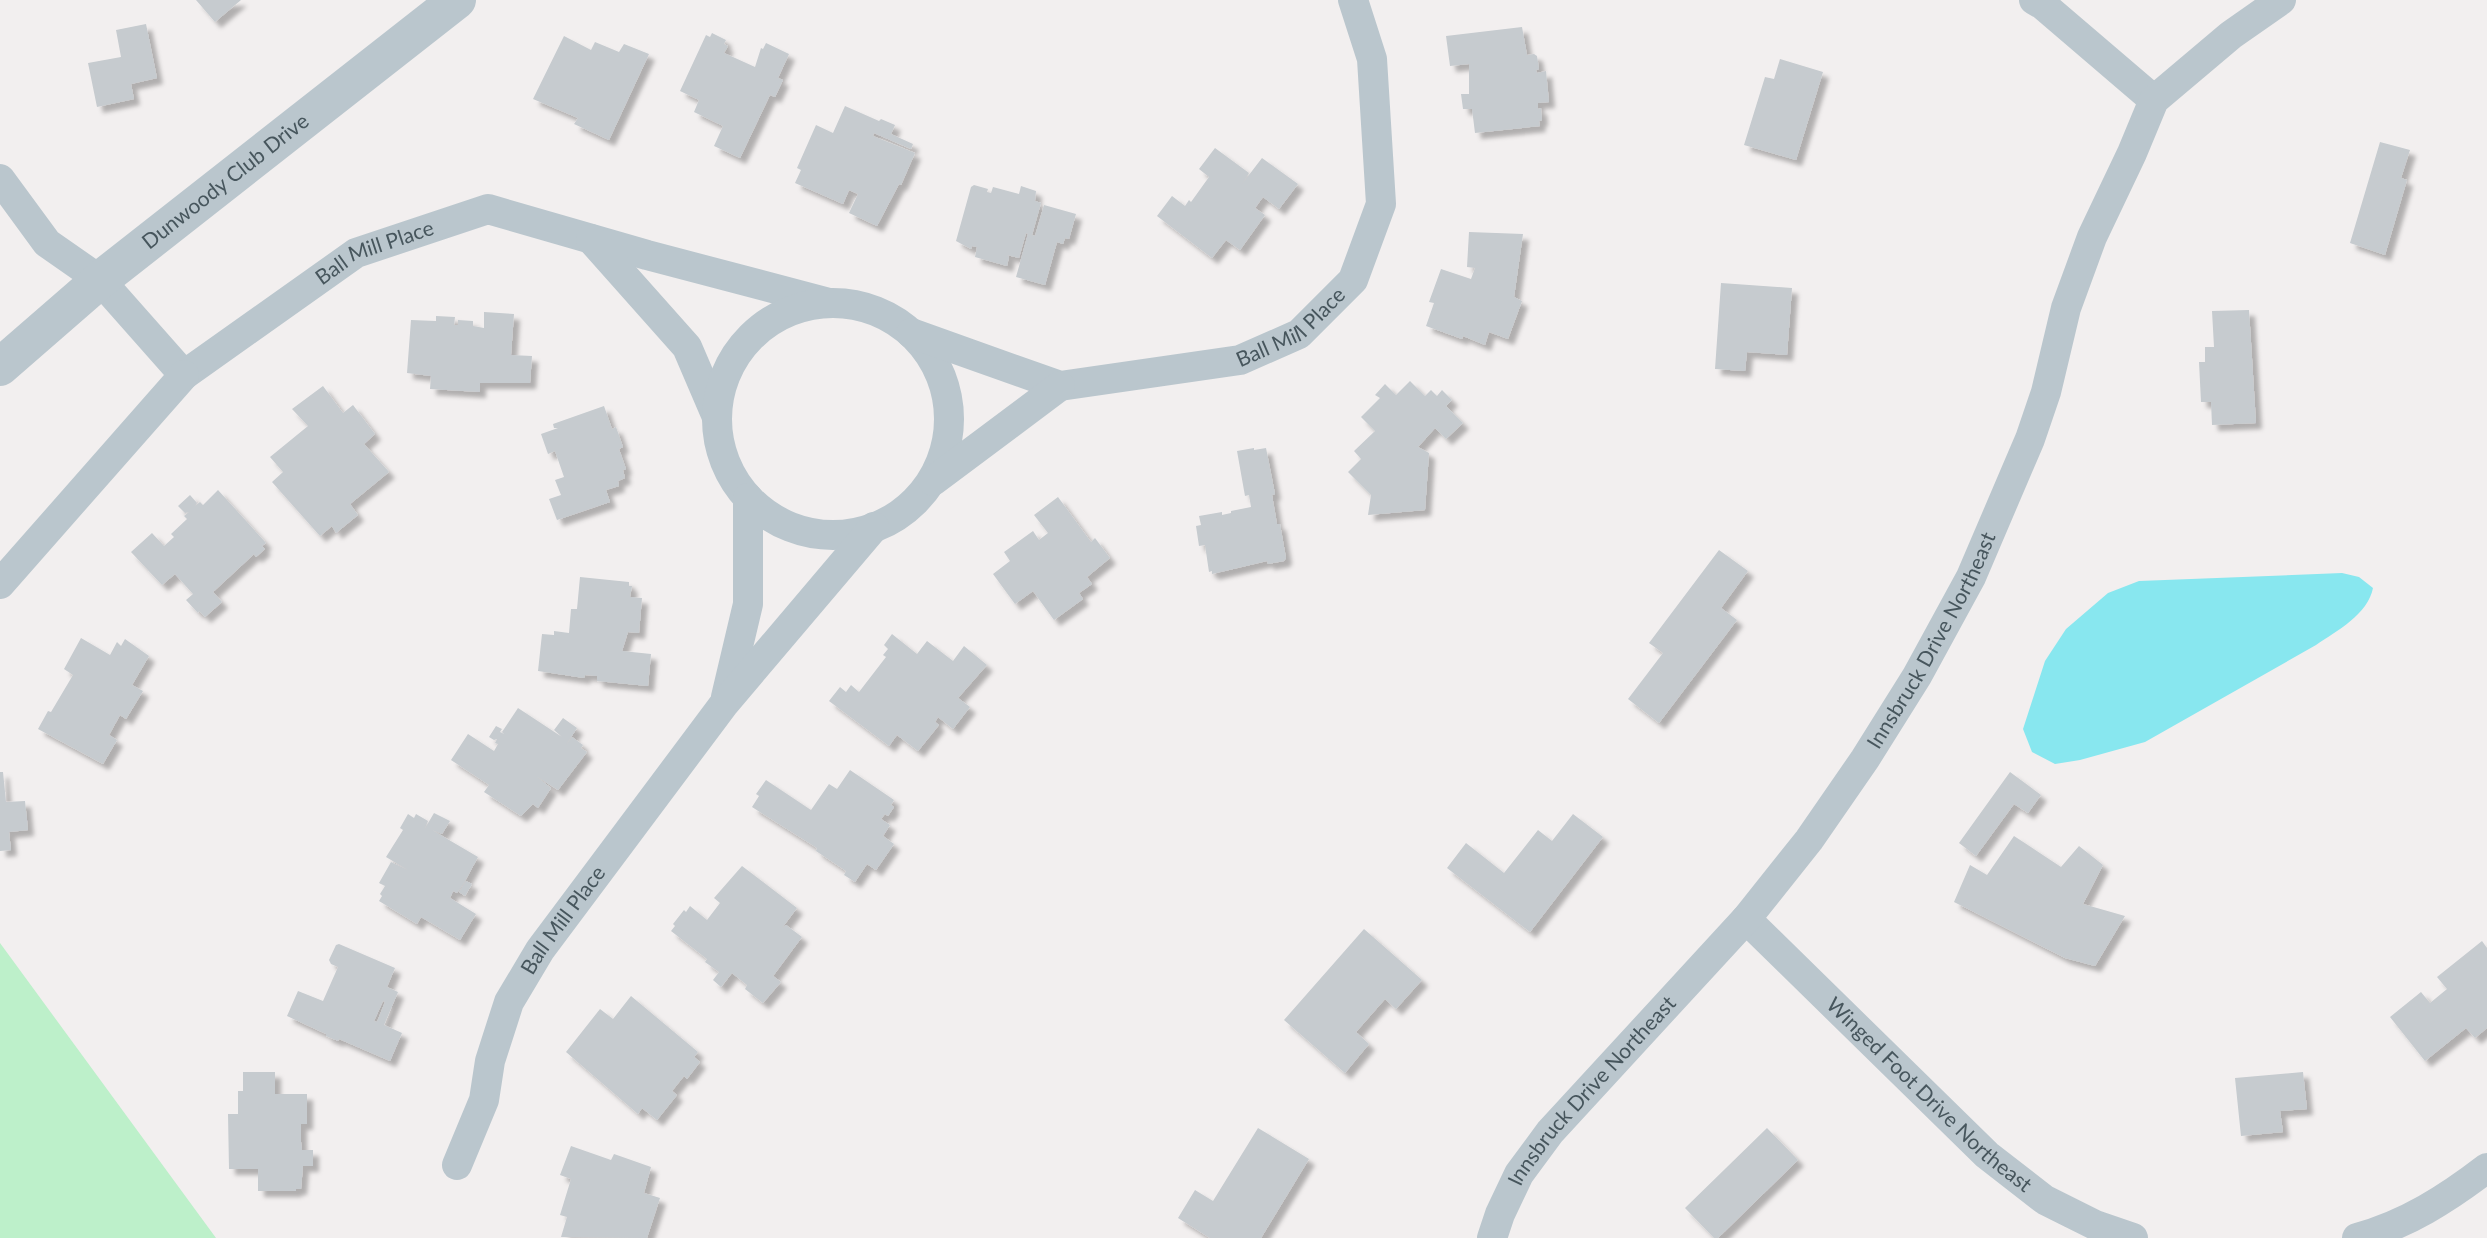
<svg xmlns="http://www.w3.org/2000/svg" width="2487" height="1238" viewBox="0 0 2487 1238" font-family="Lato,sans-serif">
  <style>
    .green { fill: #bdf0ca }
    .water { fill: #88e7ef }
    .building { fill: #c6cbcf; fill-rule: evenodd; filter: url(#shadow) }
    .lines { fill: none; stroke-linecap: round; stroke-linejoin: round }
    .minor { stroke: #bac6cd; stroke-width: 30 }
    .tertiary { stroke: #bac6cd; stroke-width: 38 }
    .labels { text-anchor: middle; stroke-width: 7; stroke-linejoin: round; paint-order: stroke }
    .street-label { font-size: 21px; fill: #47565d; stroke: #fff }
  </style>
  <defs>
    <filter id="shadow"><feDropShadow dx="6" dy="6" stdDeviation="2" flood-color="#0004"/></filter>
  </defs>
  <rect width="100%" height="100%" fill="#f2efef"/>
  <path class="green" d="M 0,943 L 216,1238 L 0,1238 Z"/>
  <path class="water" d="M 2342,573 L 2359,577 L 2373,588 C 2368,614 2337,631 2316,645 L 2145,742 L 2080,760 L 2055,764 L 2032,752 L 2023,729 L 2045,661 L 2066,629 L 2108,593 L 2139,581 Z"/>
  <path class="building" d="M 196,0 L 241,0 L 215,22 Z
    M 146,24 L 157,78 L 131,84 L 134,99 L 97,107 L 88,63 L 121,57 L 116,30 Z
    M 1522,27 L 1527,55 L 1534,54 L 1537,56 L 1539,69 L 1536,70 L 1537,73 L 1546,71 L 1549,102 L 1538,103 L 1538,109 L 1541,108 L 1542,120 L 1539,121 L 1540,126 L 1475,133 L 1472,109 L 1463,109 L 1461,94 L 1469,94 L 1469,64 L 1450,66 L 1446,36 Z
    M 712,33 L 726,40 L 724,44 L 728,46 L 724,53 L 755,67 L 761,48 L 763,49 L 766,43 L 789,54 L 778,78 L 783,80 L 775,97 L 770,95 L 740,158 L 714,146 L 723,126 L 694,112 L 699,100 L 680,91 L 706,35 L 710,37 Z
    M 564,36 L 591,50 L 595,42 L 619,52 L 624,44 L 649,54 L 609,140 L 574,124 L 578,118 L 533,99 Z
    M 1780,59 L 1823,72 L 1796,160 L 1744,145 L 1765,77 L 1774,79 Z
    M 845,106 L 879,121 L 881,119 L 895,125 L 891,134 L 913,144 L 911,149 L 874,133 L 873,136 L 915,153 L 901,185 L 899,184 L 877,226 L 849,213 L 858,194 L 849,190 L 843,204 L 795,183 L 801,170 L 797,168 L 816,125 L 833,133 Z
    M 2380,142 L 2410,150 L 2401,178 L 2407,180 L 2385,255 L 2350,243 Z
    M 1215,148 L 1249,173 L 1242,184 L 1262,158 L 1298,184 L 1279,209 L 1263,197 L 1255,208 L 1265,215 L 1240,250 L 1226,240 L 1212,258 L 1157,216 L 1172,196 L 1185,206 L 1189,200 L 1191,202 L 1209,177 L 1199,169 Z
    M 974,185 L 988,189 L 987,192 L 991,193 L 993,187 L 1019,194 L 1021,186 L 1036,191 L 1035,201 L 1041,203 L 1032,235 L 1035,236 L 1044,205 L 1076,214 L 1069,239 L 1065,238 L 1063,244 L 1057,242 L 1045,285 L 1016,277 L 1028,234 L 1026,233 L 1019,258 L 1007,255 L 1009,257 L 1007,266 L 975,257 L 977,247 L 972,246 L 971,249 L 956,241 L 971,187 Z
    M 1469,232 L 1523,234 L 1514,297 L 1522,301 L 1508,339 L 1489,332 L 1485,345 L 1463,336 L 1462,339 L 1426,326 L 1434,303 L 1429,302 L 1441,269 L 1471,279 L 1475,268 L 1467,267 Z
    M 1721,283 L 1792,288 L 1787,355 L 1747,352 L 1745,371 L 1715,369 Z
    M 2249,310 L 2256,423 L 2212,425 L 2211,402 L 2201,402 L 2199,362 L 2205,362 L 2205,347 L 2214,347 L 2212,311 Z
    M 484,312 L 514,314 L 511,355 L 532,356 L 530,383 L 480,383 L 480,392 L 430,389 L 431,376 L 407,373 L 411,320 L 436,321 L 436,316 L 455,317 L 454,325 L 458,325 L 458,320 L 473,321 L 473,326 L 484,328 Z
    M 1410,381 L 1425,396 L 1431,390 L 1437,396 L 1442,390 L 1452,400 L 1446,406 L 1463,423 L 1446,439 L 1435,428 L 1418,447 L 1429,453 L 1425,510 L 1368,515 L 1371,495 L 1348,472 L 1361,459 L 1354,451 L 1375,431 L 1361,417 L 1380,398 L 1375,395 L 1385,384 L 1396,395 Z
    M 323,386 L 343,413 L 353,405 L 375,434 L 364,444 L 389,472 L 350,504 L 358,515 L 336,533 L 332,526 L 320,536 L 272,482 L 283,472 L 270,457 L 308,426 L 292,409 Z
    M 604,406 L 612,429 L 616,427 L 623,447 L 619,449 L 626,469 L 623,470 L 625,478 L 618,481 L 619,486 L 606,490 L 610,502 L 557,520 L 549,499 L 561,495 L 555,480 L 564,477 L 555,451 L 548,454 L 541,434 L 558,428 L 554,428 L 553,424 Z
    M 1254,448 L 1254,450 L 1266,448 L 1275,494 L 1272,495 L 1277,524 L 1280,524 L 1286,558 L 1284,561 L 1268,564 L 1267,561 L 1212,574 L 1212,571 L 1209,572 L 1205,545 L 1199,546 L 1196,526 L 1201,525 L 1199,516 L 1222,512 L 1222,515 L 1231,513 L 1231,511 L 1251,507 L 1249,495 L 1245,496 L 1237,451 Z
    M 218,490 L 266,543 L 262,546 L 265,549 L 256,557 L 254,554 L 213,592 L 222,602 L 205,617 L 199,611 L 198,613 L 186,600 L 193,594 L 175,574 L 162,585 L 131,552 L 152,533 L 164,546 L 174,537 L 171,534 L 187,519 L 184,516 L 189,512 L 185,513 L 178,506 L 190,495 L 197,503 L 195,506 L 200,502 L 203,505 Z
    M 1058,497 L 1091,542 L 1095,538 L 1110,558 L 1087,577 L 1092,584 L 1079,593 L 1083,599 L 1054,620 L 1033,591 L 1015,604 L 993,574 L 1010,561 L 1004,552 L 1033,531 L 1039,540 L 1048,533 L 1034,515 Z
    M 1719,550 L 1748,571 L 1721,608 L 1737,620 L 1659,723 L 1628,699 L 1663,653 L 1649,643 Z
    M 580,577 L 629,582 L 629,586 L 632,586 L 630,597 L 642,598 L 639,633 L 628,632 L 622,651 L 651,654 L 648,686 L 597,681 L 597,676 L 585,675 L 584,678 L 538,671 L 542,634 L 554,635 L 554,631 L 569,633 L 571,609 L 577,609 Z
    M 892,634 L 917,654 L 927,641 L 953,661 L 964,646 L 987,665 L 958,698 L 970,707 L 953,729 L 938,717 L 935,722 L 939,725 L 918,751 L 897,735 L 889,746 L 829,701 L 840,687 L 846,692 L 851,685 L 859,692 L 886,657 L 883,655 L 888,649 L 884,645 Z
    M 81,638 L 110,655 L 117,642 L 121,646 L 125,639 L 149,656 L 132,685 L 143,691 L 126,719 L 120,715 L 109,735 L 117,740 L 103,764 L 38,729 L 48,711 L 51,712 L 73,675 L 64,669 Z
    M 518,708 L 562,737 L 554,730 L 563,718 L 577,728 L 566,745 L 572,737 L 583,745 L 581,748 L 587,752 L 558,790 L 536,776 L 551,788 L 538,808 L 533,804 L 521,816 L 484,792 L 489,785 L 451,760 L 468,734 L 494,751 L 498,744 L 495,743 L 497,739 L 494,740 L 489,737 L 496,726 L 502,729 L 500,732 L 504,734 L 502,732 Z
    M 850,770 L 894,800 L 891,805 L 894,807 L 888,816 L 885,814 L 881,819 L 890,825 L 883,836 L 894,844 L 876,870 L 867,864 L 855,882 L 844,875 L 846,871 L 816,851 L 817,848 L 752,807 L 759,796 L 756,794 L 766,780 L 811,810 L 829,784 L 837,789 Z
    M 0,772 L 3,772 L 6,802 L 25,801 L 28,830 L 9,832 L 11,850 L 0,851 Z
    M 2010,772 L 2041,795 L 2028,813 L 2014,804 L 1976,856 L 1959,843 Z
    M 434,813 L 450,821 L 442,834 L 432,830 L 478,857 L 464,883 L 457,893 L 453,891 L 450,898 L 476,914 L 460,940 L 421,917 L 417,924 L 379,901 L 382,896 L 380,894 L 385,886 L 379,883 L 391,862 L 408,870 L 386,857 L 403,830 L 400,828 L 408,814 L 414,818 L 416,814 L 428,821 L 424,830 Z
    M 1573,814 L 1603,837 L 1530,932 L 1447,868 L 1466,843 L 1504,873 L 1538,830 L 1552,841 Z
    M 2014,836 L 2061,867 L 2079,846 L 2103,865 L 2083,904 L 2125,916 L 2095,966 L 2065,958 L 1954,902 L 1970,865 L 1987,875 Z
    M 742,866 L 797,908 L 782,928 L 786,925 L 802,937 L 773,976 L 781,982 L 763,1003 L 745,989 L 747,985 L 732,973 L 721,987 L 713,980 L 719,972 L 705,962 L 707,959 L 671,931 L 675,926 L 673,924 L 684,910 L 686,912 L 690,906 L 707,920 L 720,903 L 714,898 Z
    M 466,881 L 472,884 L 465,896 L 459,892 Z
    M 1364,929 L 1422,980 L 1396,1009 L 1385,999 L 1356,1032 L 1369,1044 L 1345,1073 L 1284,1020 Z
    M 2482,941 L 2487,948 L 2487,1028 L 2475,1038 L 2466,1028 L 2425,1061 L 2390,1017 L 2421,992 L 2430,1003 L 2447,989 L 2437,977 Z
    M 339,944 L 395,968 L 387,987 L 398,992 L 384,1025 L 402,1033 L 390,1061 L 339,1039 L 338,1041 L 326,1036 L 326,1034 L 287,1016 L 298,991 L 323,1001 L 338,967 L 331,964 L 329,960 L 336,945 ZM 383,1001 L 385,1002 L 377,1022 L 374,1021 Z
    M 631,996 L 698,1052 L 694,1057 L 700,1062 L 687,1079 L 684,1076 L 672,1091 L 677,1095 L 657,1120 L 642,1108 L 638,1114 L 566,1052 L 600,1009 L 613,1019 Z
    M 243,1072 L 275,1072 L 275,1094 L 307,1094 L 307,1124 L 301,1124 L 301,1142 L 302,1150 L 313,1150 L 313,1166 L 303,1166 L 301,1189 L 296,1189 L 296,1191 L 258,1191 L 258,1169 L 229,1169 L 228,1114 L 238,1114 L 238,1091 L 243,1091 Z
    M 2303,1072 L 2307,1109 L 2280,1111 L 2283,1132 L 2241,1136 L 2235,1078 Z
    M 1258,1128 L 1309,1159 L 1261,1238 L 1210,1238 L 1178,1218 L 1195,1190 L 1213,1201 Z
    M 1767,1128 L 1798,1160 L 1718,1238 L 1714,1238 L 1685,1208 Z
    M 571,1146 L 611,1160 L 614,1154 L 651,1167 L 644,1193 L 660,1198 L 647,1238 L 561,1237 L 567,1217 L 560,1215 L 571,1179 L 560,1175 Z"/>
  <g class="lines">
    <g class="minor">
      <path d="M 2034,0 L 2043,5 L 2154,100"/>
      <path id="s1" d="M 0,179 L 47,243 L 100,280 L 184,375 L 356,253 L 488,209 L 647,255 L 829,303"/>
      <path d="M 591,239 L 687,347 L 717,417"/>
      <circle cx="833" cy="419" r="116"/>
      <path id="s2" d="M 911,333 L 1060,386 L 1240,360 L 1299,334 L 1353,280 L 1381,204 L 1372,59 L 1353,0"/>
      <path d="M 933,481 L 1060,386"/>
      <path d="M 0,584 L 184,375"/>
      <path d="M 726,697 L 748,604 L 748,498"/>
      <path id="s3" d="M 1746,919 L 1987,1155 L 2045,1200 L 2095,1225 L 2133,1238"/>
      <path id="s4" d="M 457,1165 L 484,1100 L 490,1061 L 509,1002 L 540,950 L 724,704 L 874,527"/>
      <path id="s5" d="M 1492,1238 L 1500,1214 L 1519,1174 L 1550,1132 L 1746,919 L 1809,840 L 1865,759 L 1917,676 L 1971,577 L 2030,439 L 2046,392 L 2066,308 L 2092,237 L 2132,153 L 2154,100 L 2231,35 L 2281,0"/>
      <path d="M 2357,1238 C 2406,1225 2448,1198 2487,1168"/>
    </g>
    <path class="tertiary" id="s6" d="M 0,367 L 100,280 L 457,0"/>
  </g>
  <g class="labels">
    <g class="street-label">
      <text dy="7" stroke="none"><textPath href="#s6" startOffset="292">Dunwoody Club Drive</textPath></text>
      <text dy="7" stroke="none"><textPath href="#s1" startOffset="499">Ball Mill Place</textPath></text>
      <text dy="7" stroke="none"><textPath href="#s2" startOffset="401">Ball Mill Place</textPath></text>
      <text dy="7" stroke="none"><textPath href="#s5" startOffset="747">Innsbruck Drive Northeast</textPath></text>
      <text dy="7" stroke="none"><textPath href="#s4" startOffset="270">Ball Mill Place</textPath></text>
      <text dy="7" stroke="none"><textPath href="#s5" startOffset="180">Innsbruck Drive Northeast</textPath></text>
      <text dy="7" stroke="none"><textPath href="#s3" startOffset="254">Winged Foot Drive Northeast</textPath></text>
    </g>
  </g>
</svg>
